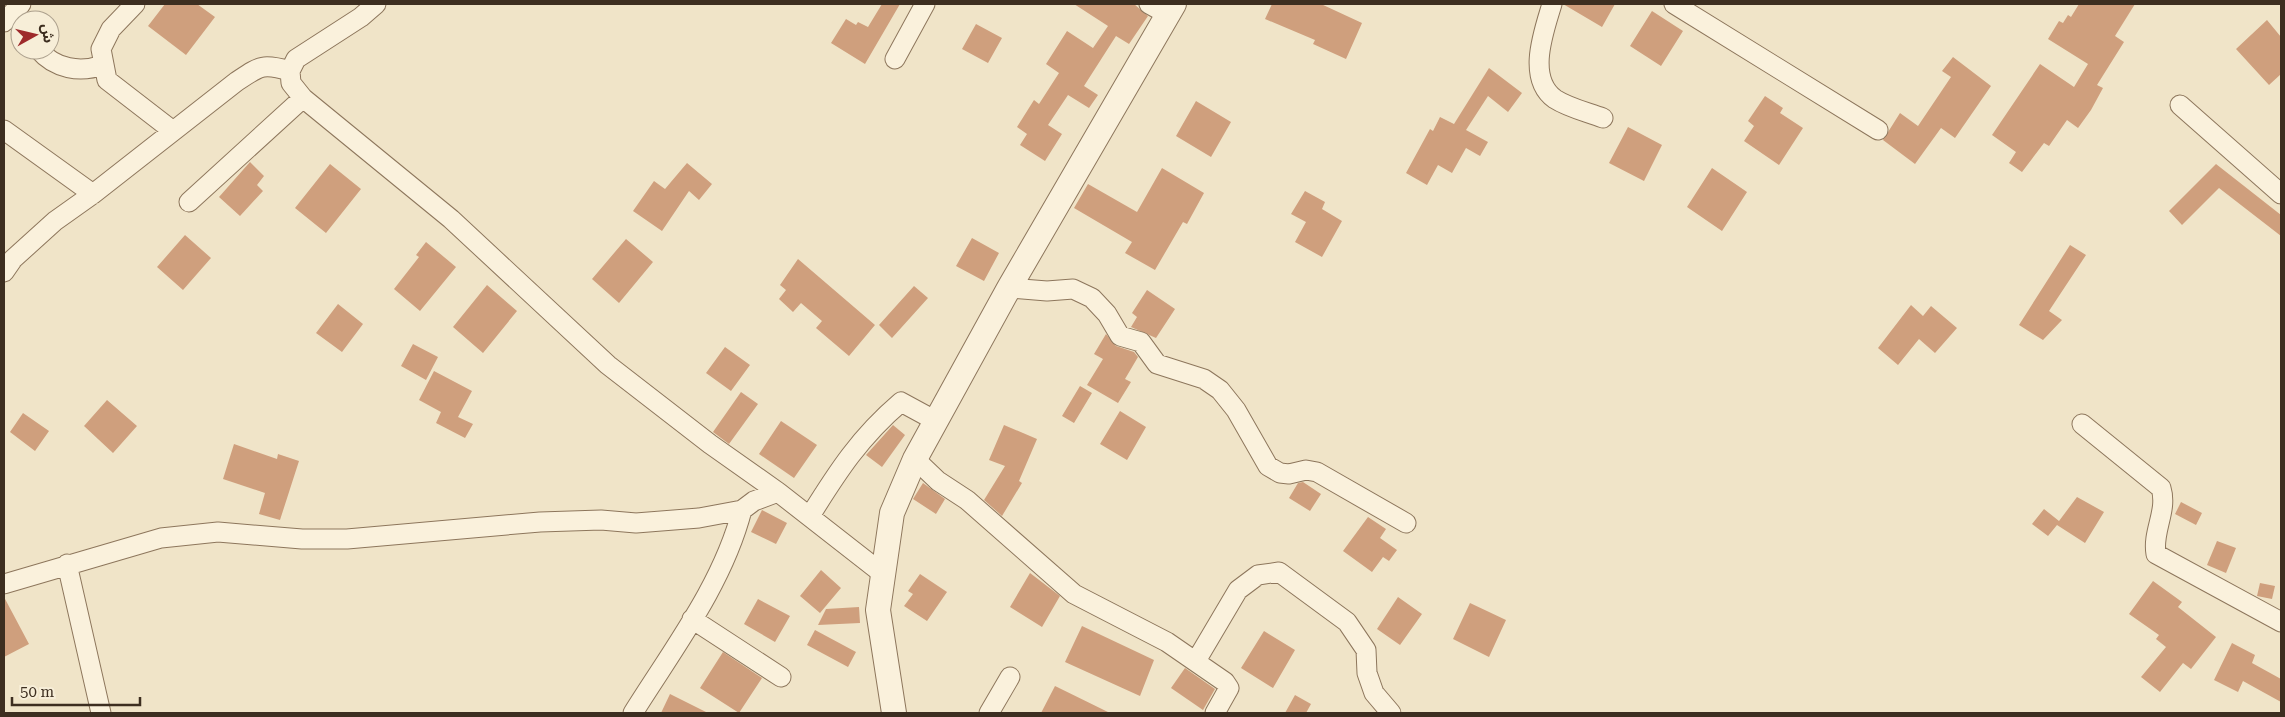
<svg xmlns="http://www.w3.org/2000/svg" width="2285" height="717" viewBox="0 0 2285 717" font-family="'Roboto Serif','Noto Sans Arabic',serif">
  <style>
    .building { fill: #cf9f7d }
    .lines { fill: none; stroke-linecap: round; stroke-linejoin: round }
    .minor-casing { stroke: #8d765c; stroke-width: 21 }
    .tertiary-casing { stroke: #8d765c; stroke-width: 26 }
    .minor { stroke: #faf1dc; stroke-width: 19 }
    .tertiary { stroke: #faf1dc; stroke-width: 24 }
  </style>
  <rect width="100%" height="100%" fill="#f0e4c8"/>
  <path class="building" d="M 165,4 L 197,4 L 215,17 L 186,55 L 148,26 Z
    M 882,4 L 900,4 L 865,64 L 831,43 L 846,19 L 856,25 L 858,22 L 868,27 Z
    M 1074,4 L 1134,4 L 1148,16 L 1129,44 L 1116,36 L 1084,86 L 1098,95 L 1089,108 L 1068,95 L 1048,125 L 1062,134 L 1045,161 L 1020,145 L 1027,134 L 1017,127 L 1034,100 L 1039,104 L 1059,73 L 1046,64 L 1067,31 L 1093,48 L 1108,26 Z
    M 1272,4 L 1321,4 L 1362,23 L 1346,59 L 1313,44 L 1315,40 L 1265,19 Z
    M 1563,4 L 1615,4 L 1602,27 Z
    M 2079,4 L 2135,4 L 2115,36 L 2124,42 L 2097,85 L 2103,88 L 2091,110 L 2078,128 L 2067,120 L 2049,146 L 2044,143 L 2022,172 L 2009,163 L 2016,152 L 1992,135 L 2040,64 L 2074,87 L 2088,64 L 2048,39 L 2059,21 L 2063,23 L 2068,15 L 2071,17 Z
    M 1652,11 L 1683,31 L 1661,66 L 1630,46 Z
    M 2267,20 L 2281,37 L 2281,74 L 2269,85 L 2236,49 Z
    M 976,24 L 1002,38 L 988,63 L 962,49 Z
    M 1953,57 L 1991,86 L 1955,138 L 1941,128 L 1915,164 L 1883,140 L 1900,113 L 1918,126 L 1951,77 L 1942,71 Z
    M 1489,68 L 1522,93 L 1508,112 L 1488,96 L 1466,130 L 1488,142 L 1480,156 L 1466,148 L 1452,173 L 1438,165 L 1427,185 L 1406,173 L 1430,129 L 1433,131 L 1440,117 L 1454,124 Z
    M 1765,96 L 1783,108 L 1780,113 L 1803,128 L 1779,165 L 1744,141 L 1754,126 L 1748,121 Z
    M 1196,101 L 1231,122 L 1211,157 L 1176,136 Z
    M 1628,127 L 1662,145 L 1644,181 L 1609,163 Z
    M 250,162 L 264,176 L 257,185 L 263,191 L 240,216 L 219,197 Z
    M 687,163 L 712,184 L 699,200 L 689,191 L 662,231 L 633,211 L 654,181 L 665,189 Z
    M 330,164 L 361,189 L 326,233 L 295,208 Z
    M 2216,164 L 2281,215 L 2281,236 L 2219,188 L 2182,225 L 2169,211 Z
    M 1162,168 L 1204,193 L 1187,224 L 1183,222 L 1155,270 L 1125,253 L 1132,242 L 1074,208 L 1088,184 L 1137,212 Z
    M 1712,168 L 1747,192 L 1722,231 L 1687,207 Z
    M 1305,191 L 1325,202 L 1322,209 L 1342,221 L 1322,257 L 1295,242 L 1306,222 L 1291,214 Z
    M 185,235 L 211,258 L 183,290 L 157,267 Z
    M 972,238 L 999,253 L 984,281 L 956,266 Z
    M 626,239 L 653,262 L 619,303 L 592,279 Z
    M 426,242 L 456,267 L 420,311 L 394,289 L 419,257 L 416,255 Z
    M 2070,245 L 2086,255 L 2049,311 L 2062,320 L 2043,340 L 2019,325 Z
    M 798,259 L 875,325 L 849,356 L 816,328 L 822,321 L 801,303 L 793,312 L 779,299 L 786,290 L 780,285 Z
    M 487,285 L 517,311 L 483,353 L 453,327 Z
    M 914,286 L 928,298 L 892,338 L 879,325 Z
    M 1147,290 L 1175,309 L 1156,338 L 1131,327 L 1137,317 L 1132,313 Z
    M 338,304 L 363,324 L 342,352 L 316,333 Z
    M 1911,305 L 1923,316 L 1931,306 L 1957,328 L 1935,353 L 1919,339 L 1898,365 L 1878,348 Z
    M 1106,334 L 1116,346 L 1134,352 L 1138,357 L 1125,379 L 1131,382 L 1118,403 L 1087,385 L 1103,359 L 1094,354 Z
    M 413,344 L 438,357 L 426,380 L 401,366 Z
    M 725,347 L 750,365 L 731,391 L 706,373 Z
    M 434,371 L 472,391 L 458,417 L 473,424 L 465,438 L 436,423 L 441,412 L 419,400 Z
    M 1080,386 L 1092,393 L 1074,423 L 1062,416 Z
    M 741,392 L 758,404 L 729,444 L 713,432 Z
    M 107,400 L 137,426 L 113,453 L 84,426 Z
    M 1120,411 L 1146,427 L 1127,460 L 1100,444 Z
    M 23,413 L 49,431 L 35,451 L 10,432 Z
    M 781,421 L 817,445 L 794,478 L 759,454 Z
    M 893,425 L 905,435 L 882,467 L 866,455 Z
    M 1004,425 L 1037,439 L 1019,481 L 1022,483 L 1002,516 L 984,500 L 1005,466 L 989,460 Z
    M 234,444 L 277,459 L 278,454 L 299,461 L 280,520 L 259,514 L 265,493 L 223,479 Z
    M 1303,482 L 1321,494 L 1310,511 L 1289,498 L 1298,483 Z
    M 923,483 L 945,499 L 936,514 L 913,499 Z
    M 2077,497 L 2104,512 L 2085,543 L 2057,525 L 2048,536 L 2032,524 L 2044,509 L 2059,521 Z
    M 2181,502 L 2202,513 L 2196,525 L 2175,514 Z
    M 762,510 L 787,523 L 776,544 L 751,532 Z
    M 1368,517 L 1386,529 L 1380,538 L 1397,550 L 1389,561 L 1383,557 L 1372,572 L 1343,551 Z
    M 2217,541 L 2236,548 L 2226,573 L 2207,565 Z
    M 821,570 L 841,588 L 820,613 L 800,596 Z
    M 1030,573 L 1060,596 L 1042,627 L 1010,607 Z
    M 920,574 L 947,592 L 927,621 L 904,606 L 913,594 L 908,591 Z
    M 2153,581 L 2182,602 L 2178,607 L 2216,637 L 2191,669 L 2183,663 L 2160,692 L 2141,677 L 2166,647 L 2156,639 L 2159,635 L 2129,614 Z
    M 2260,583 L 2275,586 L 2272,599 L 2257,596 Z
    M 4,597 L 29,644 L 4,657 Z
    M 1398,597 L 1422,614 L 1400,645 L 1377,629 Z
    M 758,599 L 790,616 L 775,642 L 744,624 Z
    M 1470,603 L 1506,620 L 1489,657 L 1453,639 Z
    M 859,607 L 860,623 L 818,625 L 826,609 Z
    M 1082,626 L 1154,660 L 1140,696 L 1065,662 Z
    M 815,630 L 856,652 L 848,667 L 807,645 Z
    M 1264,631 L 1295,650 L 1273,688 L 1241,668 Z
    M 2232,643 L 2255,655 L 2252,663 L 2281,679 L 2281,702 L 2243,681 L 2238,692 L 2214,680 Z
    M 723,652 L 762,678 L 739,713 L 700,688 Z
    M 1185,668 L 1215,689 L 1203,710 L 1171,688 Z
    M 1055,686 L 1110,713 L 1041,713 Z
    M 670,694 L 708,713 L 661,713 Z
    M 1295,695 L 1311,704 L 1306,713 L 1285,713 Z"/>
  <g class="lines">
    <defs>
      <path id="minor" d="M 135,4 L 111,29 L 101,49 L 107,80 L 173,131
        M 376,4 L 361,17 L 296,59 L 290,71 L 291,83 L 303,98 L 451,219 L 608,365 L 710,444 L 778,492 L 883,574
        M 1149,4 L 1167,14
        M 1552,4 C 1544,31 1526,78 1555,99 C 1569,108 1587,112 1603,118
        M 1674,4 L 1878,130
        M 4,22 L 21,4
        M 39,50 C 55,69 80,73 103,65
        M 895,59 L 925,4
        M 2180,105 L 2281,194
        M 4,130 L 93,194
        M 189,202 L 303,98
        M 4,272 L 13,259 L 55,221 L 93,194 L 236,82 C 260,66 262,63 290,71
        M 1009,288 L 1047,291 L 1073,289 L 1092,298 L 1107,314 L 1120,336 L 1141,342 L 1157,364 L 1204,379 L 1220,390 L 1236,410 L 1268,466 L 1280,473 L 1289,474 L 1306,470 L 1317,472 L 1406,523
        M 2082,424 L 2161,488 C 2168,511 2152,531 2156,554 L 2281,622
        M 915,459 L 938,481 L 967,500 L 1074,594 L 1167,642 L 1225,682 L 1229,688 L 1215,713
        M 810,516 C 838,471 860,437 901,402 L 936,421
        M 67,564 L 101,713
        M 4,584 L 161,538 L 218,532 L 302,539 L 347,539 L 540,522 L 601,520 L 636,523 L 699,518 L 742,510 L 754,501 L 778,492
        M 692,619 L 781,677
        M 1196,661 L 1238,590 L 1258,575 L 1279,572 L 1347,622 L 1366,650 L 1367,673 L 1374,693 L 1391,713
        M 633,713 C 673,649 723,584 742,510
        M 989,713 L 1010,677"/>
      <path id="tertiary" d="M 894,713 L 878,610 L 892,513 L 915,459 L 1009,288 L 1174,4"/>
    </defs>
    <use href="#minor" class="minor-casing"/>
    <use href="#tertiary" class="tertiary-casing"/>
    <use href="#minor" class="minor"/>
    <use href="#tertiary" class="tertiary"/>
  </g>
  <rect width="2285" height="717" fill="none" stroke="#3d2e20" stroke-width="10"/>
  <g transform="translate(35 35) rotate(82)"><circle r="24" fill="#f7eed8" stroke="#ada18e"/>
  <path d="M0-4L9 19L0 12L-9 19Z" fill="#9e2a2b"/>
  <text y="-8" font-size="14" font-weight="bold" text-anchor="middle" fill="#3d2e20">ش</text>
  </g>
  <path d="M12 697v8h128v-8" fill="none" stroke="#3d2e20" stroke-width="2.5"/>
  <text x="20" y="697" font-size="15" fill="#3d2e20" stroke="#f7eed8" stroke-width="4" paint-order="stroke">50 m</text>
</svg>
